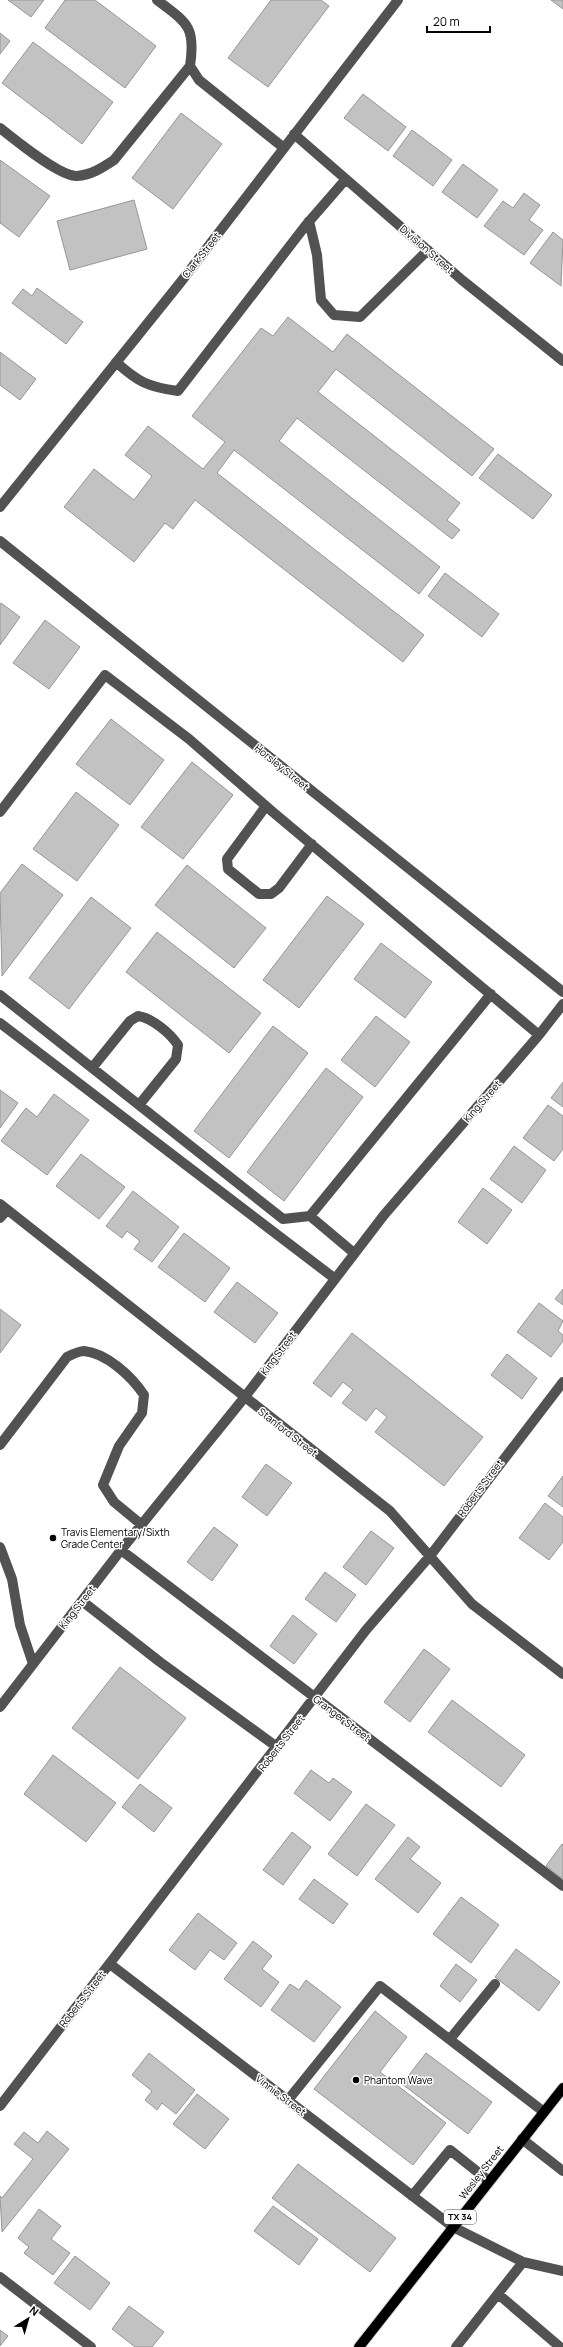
<svg xmlns="http://www.w3.org/2000/svg" width="563" height="2347" viewBox="0 0 563 2347" font-family="Manrope,sans-serif">
  <style>
    .building { fill: #c2c2c2; stroke: #969696 }
    .lines { fill: none; stroke-linecap: round; stroke-linejoin: round }
    .major-casing { stroke: #dbdbdb; stroke-width: 12 }
    .minor { stroke: #525252; stroke-width: 10 }
    .major { stroke: #000; stroke-width: 10 }
    .poi-dot { fill: #000; stroke: #fff; stroke-width: 1.5 }
    .labels { text-anchor: middle; stroke-width: 3; stroke-linejoin: round; paint-order: stroke }
    .shield { fill: #fff; stroke: #4c4c4c; stroke-width: 1 }
    .shield-label { font-size: 9px; font-weight: bold; fill: #000 }
    .street-label { font-size: 10px; fill: #000; stroke: #fff }
    .poi-label { font-size: 10px; fill: #000; stroke: #fff; text-anchor: start }
  </style>
  <rect width="100%" height="100%" fill="#fff"/>
  <path class="building" d="M 8,0 L 44,0 L 31,17 Z
    M 65,0 L 95,0 L 156,46 L 125,88 L 45,28 Z
    M 271,0 L 321,0 L 329,6 L 268,87 L 228,58 Z
    M 551,0 L 563,0 L 563,9 Z
    M 0,33 L 10,41 L 0,54 Z
    M 33,42 L 113,102 L 82,144 L 2,83 Z
    M 363,94 L 406,127 L 388,151 L 344,118 Z
    M 181,113 L 222,144 L 173,209 L 132,178 Z
    M 412,130 L 452,160 L 433,186 L 393,156 Z
    M 0,160 L 50,196 L 19,237 L 0,223 Z
    M 463,164 L 498,190 L 477,218 L 442,192 Z
    M 524,193 L 540,205 L 529,220 L 543,230 L 524,255 L 484,226 L 503,201 L 513,208 Z
    M 134,200 L 147,249 L 70,270 L 57,221 Z
    M 553,232 L 563,240 L 561,286 L 530,263 Z
    M 37,288 L 83,322 L 66,344 L 12,303 L 23,289 L 32,296 Z
    M 288,317 L 333,352 L 347,334 L 494,449 L 472,476 L 336,369 L 318,392 L 460,503 L 447,520 L 460,530 L 452,539 L 297,418 L 279,441 L 440,567 L 419,594 L 234,450 L 217,473 L 424,635 L 403,662 L 195,500 L 173,529 L 165,523 L 134,562 L 64,507 L 94,469 L 134,500 L 152,476 L 125,455 L 148,426 L 203,469 L 225,442 L 192,416 L 261,328 L 273,336 Z
    M 0,352 L 36,379 L 20,400 L 0,385 Z
    M 498,454 L 552,495 L 533,519 L 479,478 Z
    M 445,573 L 499,614 L 482,637 L 428,596 Z
    M 1,603 L 20,617 L 0,645 L 0,605 Z
    M 45,620 L 80,647 L 49,689 L 13,663 Z
    M 111,719 L 164,760 L 130,805 L 76,764 Z
    M 192,762 L 233,795 L 183,859 L 141,827 Z
    M 76,792 L 119,825 L 77,881 L 33,849 Z
    M 22,864 L 63,895 L 2,976 L 0,893 Z
    M 187,865 L 266,928 L 234,968 L 155,905 Z
    M 327,896 L 364,924 L 299,1008 L 263,980 Z
    M 91,897 L 131,928 L 69,1009 L 29,978 Z
    M 157,932 L 261,1013 L 229,1053 L 126,972 Z
    M 381,943 L 432,982 L 405,1018 L 354,979 Z
    M 376,1016 L 410,1042 L 375,1087 L 341,1060 Z
    M 273,1026 L 308,1053 L 229,1158 L 194,1131 Z
    M 326,1068 L 363,1097 L 284,1201 L 247,1172 Z
    M 563,1082 L 563,1107 L 551,1098 Z
    M 0,1090 L 18,1103 L 0,1128 Z
    M 54,1094 L 89,1120 L 47,1175 L 1,1141 L 26,1108 L 37,1117 Z
    M 548,1105 L 563,1116 L 563,1149 L 554,1161 L 523,1138 Z
    M 514,1146 L 546,1170 L 522,1203 L 490,1179 Z
    M 81,1154 L 125,1187 L 99,1219 L 56,1186 Z
    M 483,1188 L 512,1210 L 487,1244 L 458,1222 Z
    M 133,1191 L 179,1227 L 152,1262 L 134,1249 L 140,1241 L 127,1231 L 122,1238 L 106,1226 Z
    M 184,1233 L 230,1268 L 205,1302 L 158,1267 Z
    M 237,1282 L 278,1313 L 255,1343 L 214,1312 Z
    M 563,1289 L 563,1305 L 555,1299 Z
    M 539,1303 L 563,1321 L 558,1331 L 563,1335 L 563,1341 L 551,1357 L 517,1332 Z
    M 0,1309 L 21,1325 L 0,1353 Z
    M 352,1333 L 483,1437 L 444,1486 L 375,1432 L 387,1417 L 376,1408 L 366,1421 L 342,1403 L 353,1390 L 343,1382 L 331,1397 L 313,1383 Z
    M 507,1354 L 537,1378 L 522,1399 L 491,1375 Z
    M 266,1464 L 292,1483 L 267,1516 L 242,1497 Z
    M 563,1476 L 563,1507 L 548,1496 Z
    M 545,1503 L 563,1517 L 563,1542 L 549,1560 L 519,1538 Z
    M 214,1527 L 238,1545 L 212,1581 L 187,1562 Z
    M 371,1531 L 394,1548 L 366,1585 L 343,1567 Z
    M 325,1572 L 356,1595 L 336,1622 L 305,1599 Z
    M 293,1615 L 317,1634 L 294,1664 L 270,1646 Z
    M 424,1649 L 450,1669 L 410,1722 L 384,1702 Z
    M 120,1667 L 186,1718 L 138,1779 L 72,1728 Z
    M 452,1700 L 525,1755 L 501,1787 L 428,1732 Z
    M 53,1755 L 116,1803 L 86,1842 L 24,1794 Z
    M 311,1770 L 329,1783 L 333,1778 L 352,1792 L 330,1821 L 294,1793 Z
    M 140,1784 L 172,1808 L 154,1832 L 122,1807 Z
    M 366,1804 L 395,1825 L 357,1876 L 328,1854 Z
    M 292,1832 L 311,1847 L 283,1885 L 263,1870 Z
    M 408,1837 L 420,1847 L 410,1859 L 441,1883 L 418,1913 L 375,1879 Z
    M 562,1844 L 563,1845 L 563,1879 L 546,1866 Z
    M 314,1879 L 348,1904 L 333,1924 L 299,1899 Z
    M 461,1897 L 499,1925 L 471,1963 L 433,1934 Z
    M 198,1913 L 237,1943 L 224,1960 L 210,1950 L 195,1970 L 169,1950 Z
    M 253,1941 L 272,1956 L 262,1969 L 279,1982 L 261,2007 L 224,1979 Z
    M 516,1949 L 560,1982 L 539,2011 L 495,1977 Z
    M 456,1964 L 477,1980 L 460,2002 L 440,1986 Z
    M 306,1980 L 341,2007 L 314,2042 L 271,2010 L 290,1984 L 299,1990 Z
    M 375,2011 L 407,2037 L 380,2072 L 446,2123 L 413,2165 L 314,2089 Z
    M 149,2053 L 195,2090 L 176,2114 L 162,2103 L 157,2110 L 145,2100 L 152,2091 L 132,2075 Z
    M 426,2053 L 492,2102 L 468,2134 L 402,2084 Z
    M 197,2094 L 229,2119 L 205,2149 L 173,2124 Z
    M 47,2131 L 69,2149 L 2,2232 L 0,2196 L 2,2198 L 33,2159 L 14,2144 L 24,2132 L 38,2143 Z
    M 298,2164 L 396,2238 L 370,2272 L 272,2198 Z
    M 273,2206 L 318,2239 L 299,2265 L 254,2231 Z
    M 39,2209 L 61,2226 L 51,2239 L 70,2253 L 53,2275 L 24,2253 L 29,2247 L 18,2238 Z
    M 75,2256 L 110,2283 L 90,2310 L 54,2283 Z
    M 129,2306 L 164,2332 L 152,2347 L 135,2347 L 112,2329 Z
    M 0,2330 L 8,2336 L 0,2346 Z"/>
  <g class="lines">
    <defs>
      <path id="major" d="M 359,2347 L 563,2088"/>
    </defs>
    <use href="#major" class="major-casing"/>
    <path class="minor" d="M 157,0 C 187,23 196,26 190,66 L 199,80 L 284,148
      M 0,128 C 14,139 60,177 77,176 C 91,175 102,168 114,160 L 190,66
      M 294,134 L 462,280 L 563,361
      M 309,221 L 317,255 L 321,300 L 334,315 L 360,317 L 428,250
      M 116,362 C 138,382 148,387 178,391 L 306,225 L 346,179
      M 0,507 L 180,283 L 398,0
      M 0,541 L 563,992
      M 266,806 L 227,859 L 228,869 L 259,894 L 271,894 L 279,888 L 312,844
      M 0,812 L 105,675 L 189,739 L 274,813 L 539,1035
      M 0,995 L 283,1219 L 310,1216 L 491,994
      M 0,1023 L 334,1278
      M 92,1068 L 130,1021 L 138,1016 C 152,1018 170,1033 178,1045 L 176,1059 L 139,1105
      M 0,1204 L 390,1511 L 472,1604 L 563,1674
      M 310,1216 L 354,1253
      M 0,1218 L 7,1210
      M 0,1445 L 67,1357 C 71,1355 79,1351 84,1351 C 107,1353 132,1377 144,1395 L 142,1413 L 119,1446 L 103,1485 L 114,1502 L 142,1525
      M 0,1547 L 12,1579 L 20,1625 L 33,1664
      M 121,1550 L 563,1886
      M 82,1601 L 160,1662 L 277,1747
      M 0,1707 L 121,1550 L 244,1398 L 384,1215 L 539,1035 L 563,1004
      M 110,1964 L 453,2227 L 523,2262 L 563,2271
      M 450,2039 L 495,1984
      M 288,2100 L 380,1986 L 544,2112
      M 0,2106 L 366,1630 L 430,1556 L 563,1382
      M 522,2139 L 563,2171
      M 412,2196 L 450,2150 L 489,2181
      M 0,2277 L 91,2347
      M 498,2294 L 560,2347
      M 456,2347 L 523,2262"/>
    <use href="#major" class="major"/>
  </g>
  <g class="poi-dot">
    <circle cx="53" cy="1538" r="4"/>
    <circle cx="356" cy="2080" r="4"/>
  </g>
  <g class="labels">
    <rect class="shield" x="444" y="2210" width="32" height="14" rx="3"/>
    <g class="shield-label">
      <text x="460" y="2220">TX 34</text>
    </g>
    <g class="street-label">
      <text transform="translate(427 249) rotate(41)" y="4">Division Street</text>
      <text transform="translate(201 255) rotate(-52)" y="4">Clark Street</text>
      <text transform="translate(282 767) rotate(39)" y="4">Horsley Street</text>
      <text transform="translate(482 1101) rotate(-49)" y="4">King Street</text>
      <text transform="translate(278 1353) rotate(-53)" y="4">King Street</text>
      <text transform="translate(288 1432) rotate(38)" y="4">Stanford Street</text>
      <text transform="translate(480 1488) rotate(-53)" y="4">Roberts Street</text>
      <text transform="translate(77 1607) rotate(-52)" y="4">King Street</text>
      <text transform="translate(342 1718) rotate(37)" y="4">Granger Street</text>
      <text transform="translate(281 1743) rotate(-52)" y="4">Roberts Street</text>
      <text transform="translate(82 1999) rotate(-52)" y="4">Roberts Street</text>
      <text transform="translate(281 2095) rotate(37)" y="4">Vinnie Street</text>
      <text transform="translate(481 2172) rotate(-52)" y="4">Wesley Street</text>
    </g>
    <g class="poi-label">
      <text x="61" y="1536">Travis Elementary/Sixth<tspan x="61" dy="12">Grade Center</tspan></text>
      <text x="364" y="2084">Phantom Wave</text>
    </g>
  </g>
  <g transform="translate(28 2319) rotate(37)" stroke="#ffffff" stroke-width="3" paint-order="stroke">
  <path d="M0-3L7 15L0 10L-7 15Z" fill="#000000"/>
  <text y="-6" font-size="11" font-weight="bold" text-anchor="middle" fill="#000000">N</text>
  </g>
  <path d="M427 26v6h63v-6" fill="none" stroke="#000000" stroke-width="2"/>
  <text x="433" y="26" font-size="12" fill="#000000" stroke="#ffffff" stroke-width="3" paint-order="stroke">20 m</text>
</svg>
